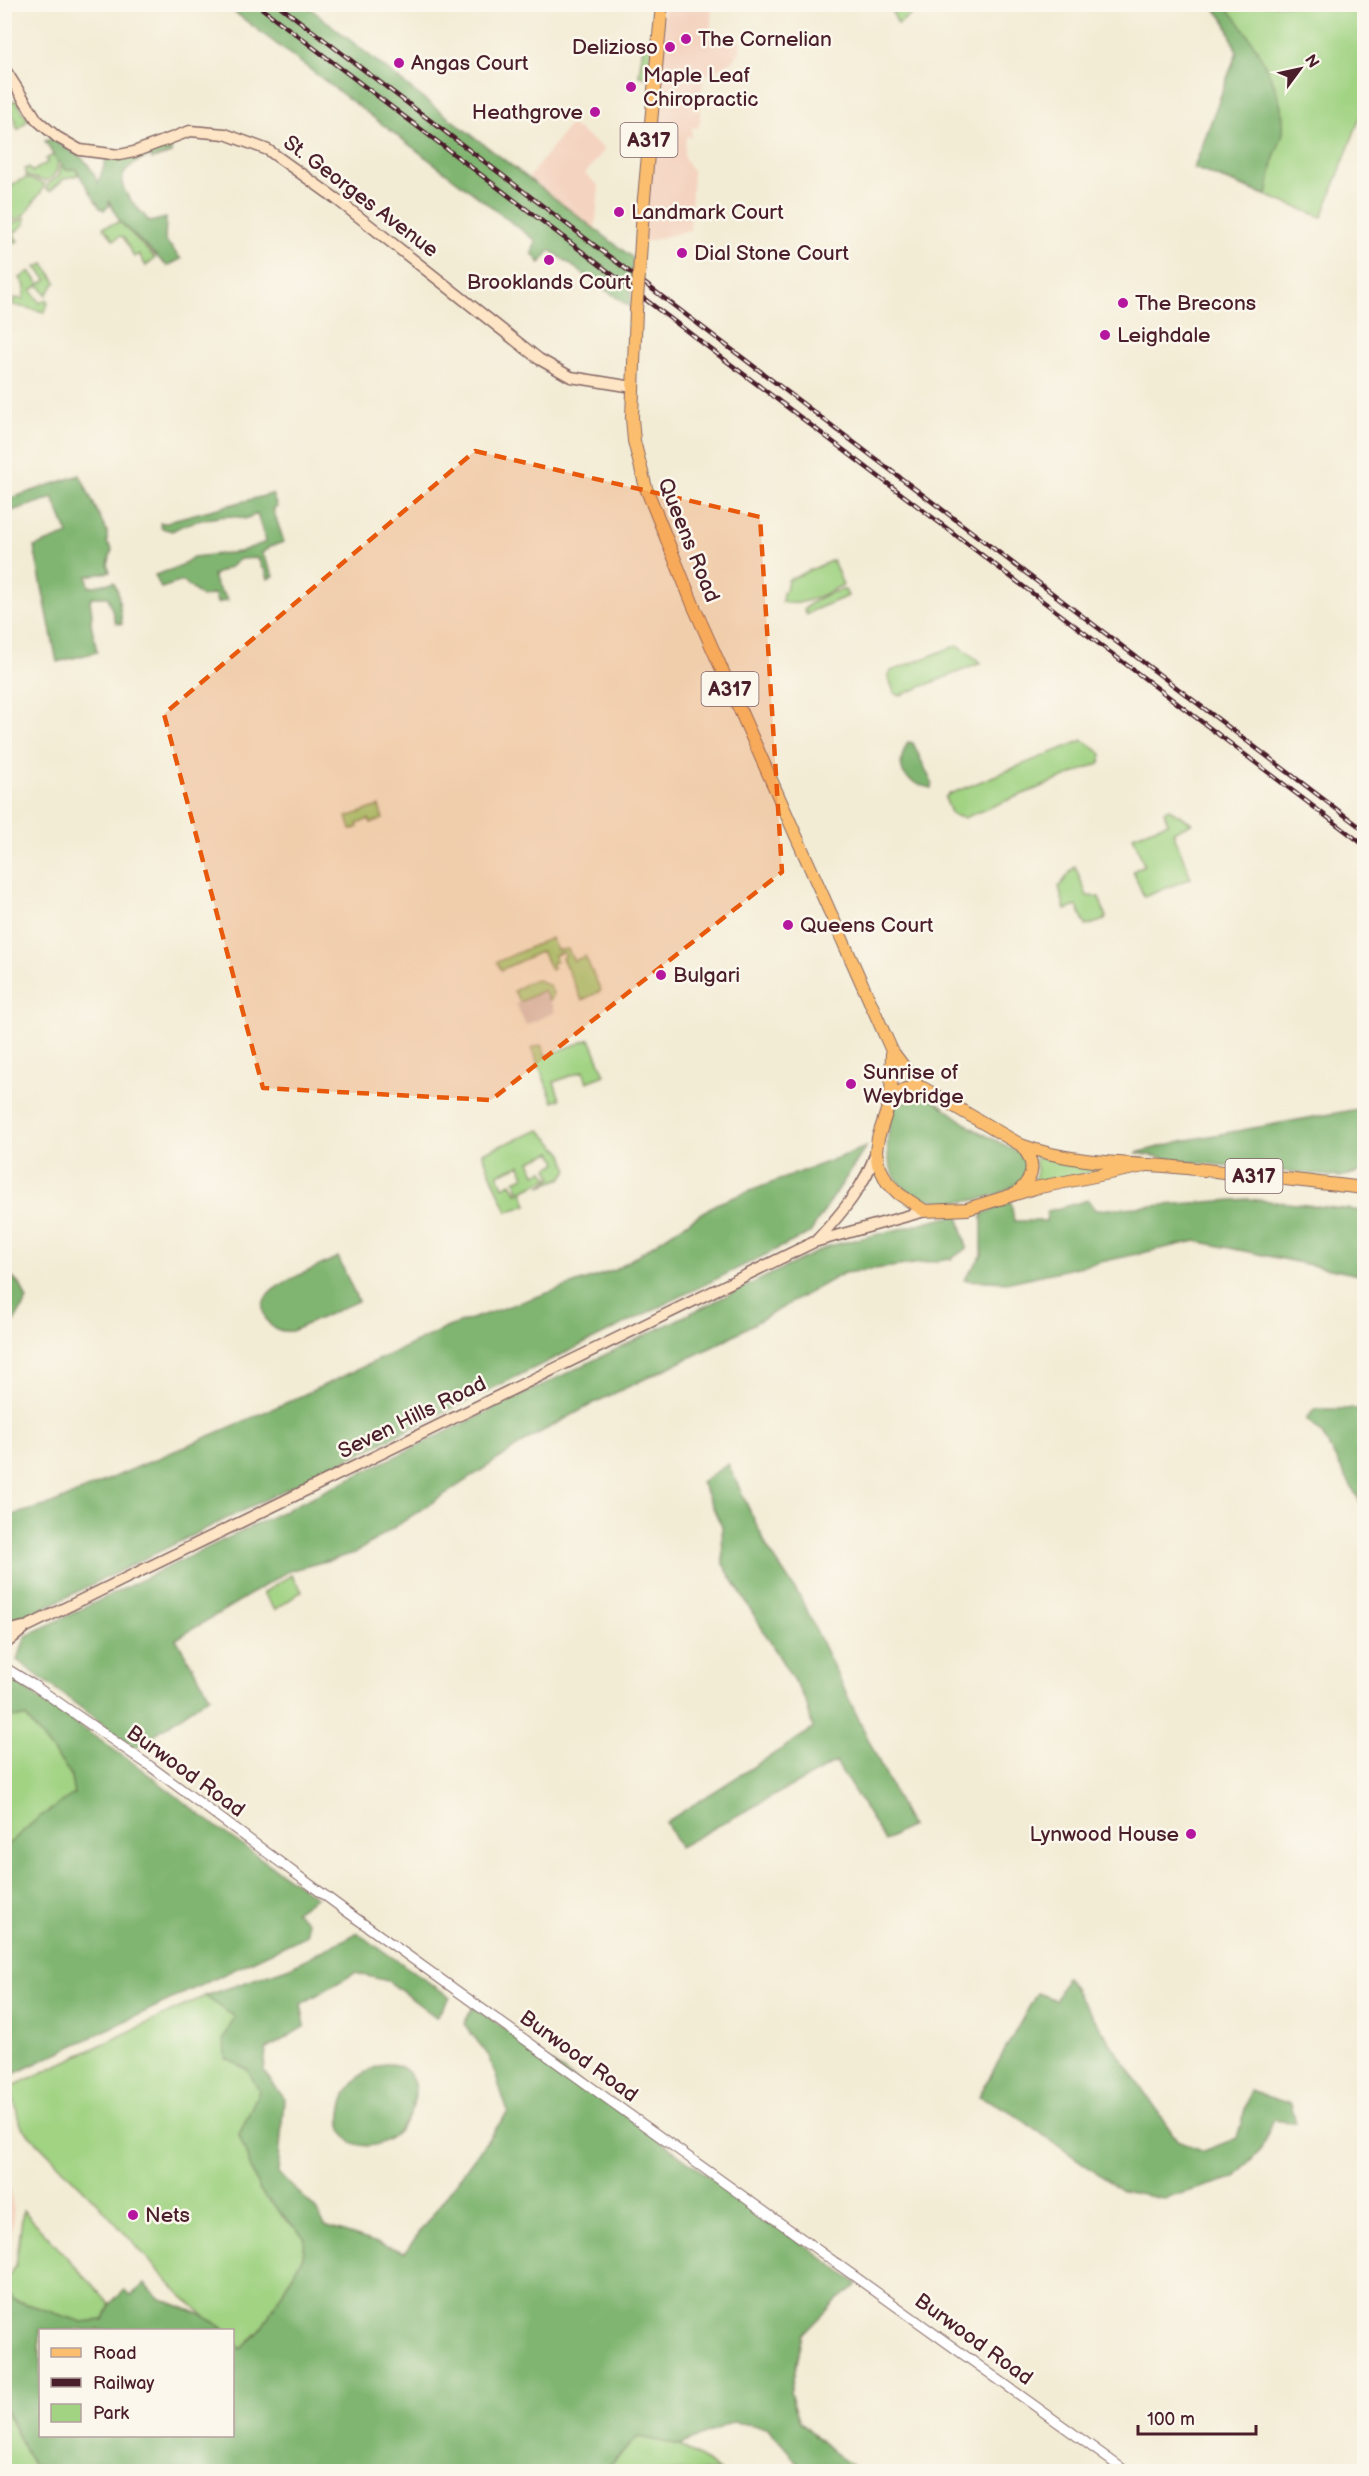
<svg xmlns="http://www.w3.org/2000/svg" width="1369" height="2476" viewBox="0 0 1369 2476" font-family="'Balsamiq Sans',sans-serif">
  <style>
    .built { fill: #f4d3c0 }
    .industrial { fill: #d0c0bc }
    .green { fill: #a1d383; stroke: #767957; stroke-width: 1.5; fill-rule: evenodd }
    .forest { fill: #80b571; stroke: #656a4e; stroke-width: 1.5 }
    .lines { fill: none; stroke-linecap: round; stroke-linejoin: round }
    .tertiary-casing { stroke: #856766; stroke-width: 11 }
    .secondary-casing { stroke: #856766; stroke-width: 13 }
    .primary-casing { stroke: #856766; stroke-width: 14 }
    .tertiary { stroke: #fff; stroke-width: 9 }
    .secondary { stroke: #fde5c5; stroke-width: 10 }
    .primary { stroke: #fbbe6e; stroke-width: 12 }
    .rail-casing { stroke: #4a1f2b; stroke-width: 4.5 }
    .rail { stroke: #fbf7ec; stroke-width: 2; stroke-dasharray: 7; stroke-linecap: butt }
    .primary-bridge-casing { stroke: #856766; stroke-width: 14; stroke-linecap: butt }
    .primary-bridge { stroke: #fbbe6e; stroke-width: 12 }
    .marked { fill: #e8590c; fill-opacity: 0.2; stroke: #e8590c; stroke-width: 4.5; stroke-dasharray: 12 8; stroke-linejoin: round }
    .poi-dot { fill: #b5179e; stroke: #fbf7ec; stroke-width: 2 }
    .labels { text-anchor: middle; stroke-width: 5; stroke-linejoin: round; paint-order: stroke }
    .shield { fill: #fbf7ec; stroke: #7f6065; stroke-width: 1.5 }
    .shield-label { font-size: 20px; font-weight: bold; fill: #4a1f2b }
    .poi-label { font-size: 21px; fill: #4a1f2b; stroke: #fbf7ec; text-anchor: start }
    .street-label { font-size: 21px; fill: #4a1f2b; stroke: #fbf7ec }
  </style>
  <rect width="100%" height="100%" fill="#fbf7ec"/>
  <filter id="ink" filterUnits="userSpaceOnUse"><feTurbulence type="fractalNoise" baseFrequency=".0167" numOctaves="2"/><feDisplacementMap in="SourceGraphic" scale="12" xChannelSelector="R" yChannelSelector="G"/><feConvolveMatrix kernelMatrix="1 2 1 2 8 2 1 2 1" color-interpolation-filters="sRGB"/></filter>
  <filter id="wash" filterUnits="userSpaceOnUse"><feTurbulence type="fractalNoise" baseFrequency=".008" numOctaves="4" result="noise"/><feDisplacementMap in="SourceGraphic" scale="24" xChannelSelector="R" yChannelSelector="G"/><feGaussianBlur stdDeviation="1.35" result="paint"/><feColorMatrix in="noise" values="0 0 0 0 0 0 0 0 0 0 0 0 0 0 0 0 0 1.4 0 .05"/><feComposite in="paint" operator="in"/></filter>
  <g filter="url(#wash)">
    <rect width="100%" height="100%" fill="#f3ecd5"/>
    <path class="built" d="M 664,5 L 712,5 L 710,38 L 740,41 L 740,52 L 734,60 L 703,76 L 700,122 L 698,128 L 692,127 L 691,137 L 686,136 L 684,157 L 693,172 L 690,230 L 641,243 Z
      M 570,124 L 605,149 L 585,174 L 599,186 L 595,229 L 529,177 Z
      M 4,2163 L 14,2210 L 8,2257 L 5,2263 Z"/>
    <path class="industrial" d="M 545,990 L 555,1012 L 526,1025 L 516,1004 Z"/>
    <path class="green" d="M 896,4 L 911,5 L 917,10 L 898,24 L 892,12 Z
      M 1212,5 L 1364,5 L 1364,107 L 1322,217 L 1194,168 L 1237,52 L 1225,21 Z
      M 644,38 L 652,39 L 648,78 L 639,76 Z
      M 16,100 L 28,120 L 18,130 L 15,124 L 17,122 L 6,105 Z
      M 53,155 L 58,161 C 57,171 56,177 45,181 L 26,176 L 25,169 L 29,167 L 32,172 L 48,162 L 46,159 Z
      M 61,164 L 66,170 L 76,168 L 78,175 L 64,179 L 50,191 L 46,189 L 49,183 L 59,176 Z
      M 27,178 L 45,184 C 43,191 39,194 35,200 C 28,211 21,224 5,218 C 4,199 5,183 27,178 Z
      M 25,218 L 25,224 L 13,234 L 18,241 L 9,244 L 5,238 L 4,221 L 13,223 Z
      M 120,222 L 155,258 L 146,266 L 139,254 L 134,257 L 124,238 L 120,236 L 114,240 L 103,227 Z
      M 44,264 L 56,282 L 46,295 L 39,285 L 31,290 L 40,303 L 46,299 L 48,302 L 45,312 L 13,305 L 14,298 L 23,299 L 25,286 L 20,278 L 30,271 L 39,284 L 47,280 L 36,267 Z
      M 833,560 L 843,585 C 825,593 802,608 782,602 L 783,592 L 786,590 L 788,580 Z
      M 845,590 L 848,596 L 814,610 L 807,615 L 804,610 C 812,600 833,590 845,590 Z
      M 958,645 L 981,663 L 901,695 L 895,694 L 888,677 L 891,671 Z
      M 1083,740 L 1102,754 L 1100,763 L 964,818 L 952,815 L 945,798 L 947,795 Z
      M 379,806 L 383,819 L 371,823 L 369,819 L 357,824 L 358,827 L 351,830 L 347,817 Z
      M 1169,809 L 1192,823 L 1173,832 L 1191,878 L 1144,897 L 1133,871 L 1144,865 L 1133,836 L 1168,823 L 1164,811 Z
      M 1075,866 L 1087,896 L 1099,897 L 1106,917 L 1105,920 L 1086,926 L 1077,906 L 1065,910 L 1059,887 Z
      M 551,938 L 557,950 L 568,949 L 574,961 L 585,956 L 601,991 L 582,1000 L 562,958 L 565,956 L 563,952 L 555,955 L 556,961 L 552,963 L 553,968 L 551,970 L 542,951 L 501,970 L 497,962 Z
      M 538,980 L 550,986 L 553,994 L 552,999 L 549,1000 L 544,990 L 520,1002 L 514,991 L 528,982 Z
      M 590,1039 L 605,1075 L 587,1082 L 583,1071 L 554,1082 L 560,1099 L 553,1102 L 532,1048 L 541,1045 L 546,1056 Z
      M 540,1130 L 563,1154 L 568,1170 L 562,1178 L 540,1186 L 552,1178 L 548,1168 L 557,1163 L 552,1152 L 530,1161 L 535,1174 L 543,1171 L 549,1178 L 522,1191 L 527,1205 L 507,1212 L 482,1153 ZM 520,1165 L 524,1177 L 515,1181 L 520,1192 L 517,1193 L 511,1183 L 503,1187 L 498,1174 Z
      M 1035,1157 L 1091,1164 L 1095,1167 L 1095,1171 L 1032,1186 L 1037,1171 Z
      M 291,1575 L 302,1591 L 275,1610 L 263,1593 Z
      M 10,1716 L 26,1717 L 70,1773 L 74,1794 L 38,1818 L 5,1847 L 5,1718 Z
      M 205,1996 L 235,2017 L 224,2038 L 248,2070 L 259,2091 L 239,2135 L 282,2216 L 305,2237 L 303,2257 L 260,2331 L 240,2349 L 233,2339 L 232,2330 L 226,2330 L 204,2316 L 175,2289 L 100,2206 L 20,2125 L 11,2087 Z
      M 23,2210 L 110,2304 L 104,2320 L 82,2322 L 15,2300 L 5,2292 L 5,2280 L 16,2266 Z
      M 4,2408 L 33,2465 L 59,2468 L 60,2471 L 5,2471 Z
      M 638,2437 L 680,2445 L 721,2471 L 606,2472 L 609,2466 Z"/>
    <path class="forest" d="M 225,5 L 306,5 L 415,92 L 633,258 L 630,307 L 550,250 L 540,263 L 532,253 L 536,241 Z
      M 1212,5 L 1224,5 C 1250,31 1287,95 1283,132 C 1282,141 1276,150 1274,158 C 1271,170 1270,183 1267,195 L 1194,168 L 1237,52 L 1225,21 Z
      M 51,139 C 77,157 83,150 98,183 L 108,155 L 169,139 L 172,153 L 152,159 L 150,156 C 102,175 125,194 150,222 L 166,218 L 165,240 L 181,259 L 167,266 L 120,222 L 109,201 L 109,206 L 104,210 L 100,208 L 76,169 L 66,170 L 55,158 L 45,141 Z
      M 80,475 L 107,532 L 107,543 L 112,549 L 108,565 L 110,572 L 87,576 L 89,587 L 114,582 L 118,592 L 122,624 L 116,623 L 108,597 L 92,597 L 90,601 L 92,613 L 91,623 L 97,652 L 57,662 L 34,547 L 68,534 L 53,498 L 8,512 L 5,500 Z
      M 272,494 L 277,507 L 273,509 L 284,542 L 271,546 L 262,553 L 274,576 L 268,579 L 265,569 L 262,568 L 258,558 L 240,559 L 230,567 L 213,575 L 216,585 L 228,600 L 217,603 L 215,594 L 202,597 L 183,581 L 161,588 L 155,575 L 179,567 L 193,557 L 239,552 L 266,542 L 257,514 L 245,519 C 229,511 187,522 172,531 L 161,528 L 160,523 L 168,523 L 172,520 Z
      M 908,742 L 913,743 L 932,783 L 931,788 C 902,782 894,768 908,742 Z
      M 917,1091 L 938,1103 L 972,1128 L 1018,1152 L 1025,1161 L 1026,1175 C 1003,1205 921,1214 897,1180 C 881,1158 889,1128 893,1104 C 904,1104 912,1100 917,1091 Z
      M 1364,1108 L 1364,1171 L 1341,1177 L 1190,1162 L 1136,1153 L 1182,1141 Z
      M 866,1147 L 810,1233 L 5,1627 L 5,1517 L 52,1504 L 288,1402 L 448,1327 L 615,1270 L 716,1204 Z
      M 1248,1199 L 1364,1211 L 1364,1276 L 1196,1241 L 1010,1282 L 964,1280 L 982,1255 L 982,1214 L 1011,1202 L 1014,1221 L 1046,1221 L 1048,1211 L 1088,1200 L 1095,1210 Z
      M 958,1215 L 967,1248 L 951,1259 L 844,1273 L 714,1346 L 594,1403 L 532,1437 L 355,1553 L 289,1571 L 176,1639 L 210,1696 L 135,1748 L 17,1660 L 26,1636 L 829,1246 Z
      M 338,1257 L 358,1301 L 292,1331 C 282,1332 273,1330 267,1321 C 262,1312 261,1303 268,1295 C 276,1283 323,1265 338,1257 Z
      M 9,1274 L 21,1286 L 27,1300 L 5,1337 L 5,1276 Z
      M 1315,1409 L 1364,1409 L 1364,1509 L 1320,1431 L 1306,1419 Z
      M 728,1464 L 767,1547 L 800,1597 L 910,1826 L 885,1841 L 836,1762 L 679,1847 L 666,1822 L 813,1729 L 806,1701 L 723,1564 L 722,1527 L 701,1482 Z
      M 5,1675 L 136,1765 L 223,1832 L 316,1897 L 295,1912 L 307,1921 L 307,1935 L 5,2078 L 5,1847 L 38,1818 L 74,1794 L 70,1773 L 26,1717 L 5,1718 Z
      M 357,1933 L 450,1997 L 436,2017 L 388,1981 L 355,1973 L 301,2004 L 305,2026 L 266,2050 L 264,2072 L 284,2098 L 278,2173 L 315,2208 L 325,2226 L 405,2252 L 508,2112 L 489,2056 L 464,2024 L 473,2006 L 858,2284 L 837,2300 L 803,2335 L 790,2393 L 800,2422 L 832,2451 L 859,2471 L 812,2471 L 801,2466 L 767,2427 L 733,2422 L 680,2445 L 638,2437 L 609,2466 L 606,2471 L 60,2471 L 59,2468 L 33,2465 L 5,2408 L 5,2292 L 15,2300 L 82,2322 L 104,2320 L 110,2304 L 125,2290 L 131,2295 L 145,2284 L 159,2298 L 204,2316 L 226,2330 L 40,2330 L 40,2436 L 232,2436 L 233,2339 L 240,2349 L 260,2331 L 303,2257 L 305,2238 L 259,2190 L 239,2135 L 259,2091 L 248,2070 L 225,2058 L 224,2038 L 235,2017 L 205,1996 L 290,1967 Z
      M 1066,1977 L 1177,2140 L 1204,2151 L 1237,2138 L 1250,2091 L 1291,2104 L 1296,2123 L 1274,2120 L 1259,2152 L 1234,2178 L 1164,2199 L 1122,2191 L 1008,2110 L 979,2096 L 1037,1993 L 1056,2000 Z
      M 384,2064 C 440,2061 412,2154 360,2145 C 331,2140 340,2099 353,2083 C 361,2073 372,2068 384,2064 Z"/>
  </g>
  <g filter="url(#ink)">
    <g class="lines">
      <defs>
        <path id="tertiary" d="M 4,1667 L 35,1686 L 150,1766 L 350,1914 L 1127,2472"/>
        <path id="secondary" d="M 4,68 L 37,120 L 57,137 L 80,150 L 119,155 L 134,152 L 190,131 L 225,134 L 268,150 L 335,198 L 539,359 L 571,377 L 633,387
          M 817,1240 C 840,1215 867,1184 876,1151
          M 4,1632 L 23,1627
          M 4,1645 L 26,1627 L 814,1242 L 925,1211"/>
        <path id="primary" d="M 639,275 L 643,209 L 662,4
          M 636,310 L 632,418 L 634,441 L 646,488 L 694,607 L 892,1051 L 919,1087
          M 892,1051 L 891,1098 L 878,1138 L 876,1151 L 878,1164 L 887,1182 L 899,1194 L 925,1211 L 967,1209 L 1035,1188 L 1144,1166
          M 891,1098 L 905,1089 L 923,1088 L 1021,1145 C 1036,1162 1035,1176 1019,1191
          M 1021,1145 C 1066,1162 1117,1163 1165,1166 C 1231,1172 1298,1181 1364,1188"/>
      </defs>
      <use href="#tertiary" class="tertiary-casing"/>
      <use href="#secondary" class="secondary-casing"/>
      <use href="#primary" class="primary-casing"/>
      <use href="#tertiary" class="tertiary"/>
      <use href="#secondary" class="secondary"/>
      <use href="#primary" class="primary"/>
      <defs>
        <path id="rail" d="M 256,4 L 1364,845
          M 277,4 L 1364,830"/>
      </defs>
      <use href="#rail" class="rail-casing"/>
      <use href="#rail" class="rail"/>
      <defs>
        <path id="primary-bridge" d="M 636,310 L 639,275"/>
      </defs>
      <use href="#primary-bridge" class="primary-bridge-casing"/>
      <use href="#primary-bridge" class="primary-bridge"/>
    </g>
  </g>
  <path class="marked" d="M 475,451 L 760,517 L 782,872 L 491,1100 L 263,1088 L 164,714 Z"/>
  <g class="poi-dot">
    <circle cx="686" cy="39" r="6"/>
    <circle cx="670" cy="47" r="6"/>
    <circle cx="399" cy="63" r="6"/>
    <circle cx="631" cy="87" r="6"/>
    <circle cx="595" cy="112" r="6"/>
    <circle cx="619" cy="212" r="6"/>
    <circle cx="682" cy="253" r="6"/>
    <circle cx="549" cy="260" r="6"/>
    <circle cx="1123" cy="303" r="6"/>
    <circle cx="1105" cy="335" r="6"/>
    <circle cx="788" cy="925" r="6"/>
    <circle cx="661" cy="975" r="6"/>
    <circle cx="851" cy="1084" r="6"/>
    <circle cx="1191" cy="1834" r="6"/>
    <circle cx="133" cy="2215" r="6"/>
  </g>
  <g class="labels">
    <g class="shield">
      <rect x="620.5" y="123" width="57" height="34" rx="4.5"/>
      <rect x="701.5" y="672" width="57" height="34" rx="4.5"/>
      <rect x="1225.5" y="1159" width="57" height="34" rx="4.5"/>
    </g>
    <g class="shield-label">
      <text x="649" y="147">A317</text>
      <text x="730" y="696">A317</text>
      <text x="1254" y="1183">A317</text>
    </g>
    <g class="poi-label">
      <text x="698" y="46">The Cornelian</text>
      <text x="658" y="54" text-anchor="end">Delizioso</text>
      <text x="411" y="70">Angas Court</text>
      <text x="643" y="82">Maple Leaf<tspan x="643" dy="24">Chiropractic</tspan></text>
      <text x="583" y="119" text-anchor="end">Heathgrove</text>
      <text x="631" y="219">Landmark Court</text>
      <text x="694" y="260">Dial Stone Court</text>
      <text x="549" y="289" text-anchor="middle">Brooklands Court</text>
      <text x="1135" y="310">The Brecons</text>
      <text x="1117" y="342">Leighdale</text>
      <text x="800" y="932">Queens Court</text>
      <text x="673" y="982">Bulgari</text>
      <text x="863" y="1079">Sunrise of<tspan x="863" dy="24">Weybridge</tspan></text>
      <text x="1179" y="1841" text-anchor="end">Lynwood House</text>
      <text x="145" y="2222">Nets</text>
    </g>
    <g class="street-label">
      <text transform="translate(361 196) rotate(37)" y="7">St. Georges Avenue</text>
      <text transform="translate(689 540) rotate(68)" y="7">Queens Road</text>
      <text transform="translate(412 1417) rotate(-26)" y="7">Seven Hills Road</text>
      <text transform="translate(186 1771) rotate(36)" y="7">Burwood Road</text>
      <text transform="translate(579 2056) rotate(36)" y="7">Burwood Road</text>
      <text transform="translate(974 2339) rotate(36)" y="7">Burwood Road</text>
    </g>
  </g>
  <rect width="1369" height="2476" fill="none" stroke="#fbf7ec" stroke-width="24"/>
  <rect x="39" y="2329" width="195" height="108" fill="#fbf7ec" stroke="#b4a19f" stroke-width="1.5"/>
  <rect x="51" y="2348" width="30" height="9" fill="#fbbe6e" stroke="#b4a19f" stroke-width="1.5"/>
  <text x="93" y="2359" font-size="18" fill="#4a1f2b">Road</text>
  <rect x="51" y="2378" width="30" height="9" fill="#4a1f2b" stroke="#b4a19f" stroke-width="1.5"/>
  <text x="93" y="2389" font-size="18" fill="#4a1f2b">Railway</text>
  <rect x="51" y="2404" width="30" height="18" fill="#a1d383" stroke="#b4a19f" stroke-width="1.5"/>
  <text x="93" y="2419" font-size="18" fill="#4a1f2b">Park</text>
  <g transform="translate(1300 69) rotate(57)" stroke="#fbf7ec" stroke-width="4.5" paint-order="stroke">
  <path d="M0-4.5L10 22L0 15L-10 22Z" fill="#4a1f2b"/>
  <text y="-9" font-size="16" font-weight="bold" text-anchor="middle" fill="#4a1f2b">N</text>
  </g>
  <path d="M1138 2425v9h118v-9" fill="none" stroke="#4a1f2b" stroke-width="3"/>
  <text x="1147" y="2425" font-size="18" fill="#4a1f2b" stroke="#fbf7ec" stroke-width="4.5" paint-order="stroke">100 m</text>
</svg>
